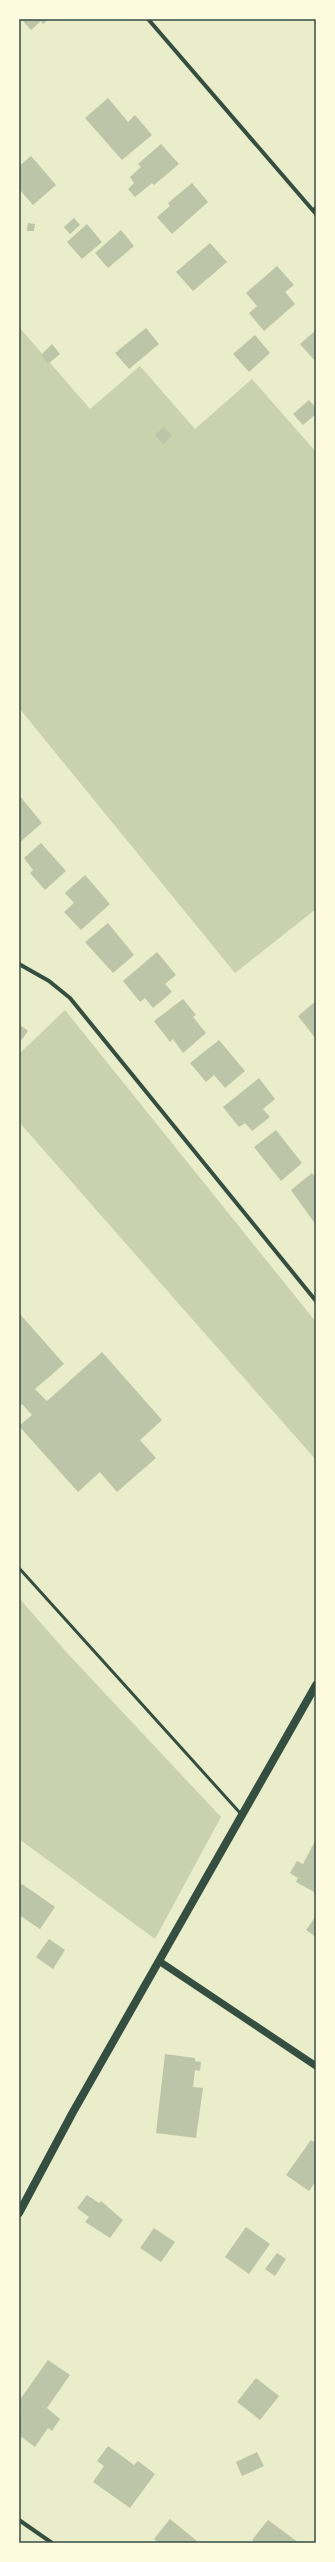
<svg xmlns="http://www.w3.org/2000/svg" width="335" height="2562" viewBox="0 0 335 2562" font-family="'Noto Sans',sans-serif">
  <style>
    .green { fill: #cad2ad }
    .building { fill: #bcc5a7 }
    .lines { fill: none; stroke-linecap: round; stroke-linejoin: round }
    .service { stroke: #344e41; stroke-width: 3 }
    .minor { stroke: #344e41; stroke-width: 4 }
    .tertiary { stroke: #344e41; stroke-width: 7 }
    .secondary { stroke: #344e41; stroke-width: 8 }
    .neatline { fill: none; stroke: #344e41; stroke-width: 1.5 }
  </style>
  <rect width="100%" height="100%" fill="#e9edc9"/>
  <path class="green" d="M 20,328 L 90,409 L 140,366 L 195,429 L 252,379 L 316,452 L 316,909 L 235,973 L 19,708 Z
    M 65,1010 L 316,1322 L 316,1460 L 19,1122 L 19,1054 Z
    M 19,1598 L 69,1655 L 221,1817 L 155,1939 L 19,1839 Z"/>
  <path class="building" d="M 21,19 L 49,19 L 43,24 L 41,21 L 31,30 Z
    M 108,98 L 128,122 L 135,115 L 152,135 L 122,160 L 85,118 Z
    M 161,144 L 179,164 L 154,185 L 152,183 L 135,197 L 128,189 L 134,183 L 130,177 L 141,167 L 138,164 Z
    M 31,156 L 56,185 L 33,205 L 19,189 L 19,166 Z
    M 192,183 L 208,202 L 172,234 L 157,217 L 170,206 L 168,203 Z
    M 74,218 L 80,225 L 70,234 L 64,227 Z
    M 28,223 L 35,224 L 34,231 L 27,231 Z
    M 87,224 L 102,242 L 82,259 L 67,242 Z
    M 121,230 L 134,246 L 108,268 L 95,253 Z
    M 210,243 L 227,262 L 193,291 L 176,272 Z
    M 277,266 L 294,285 L 285,292 L 295,304 L 264,331 L 249,313 L 257,306 L 246,293 Z
    M 146,328 L 159,344 L 129,369 L 115,353 Z
    M 316,330 L 316,362 L 300,344 Z
    M 255,335 L 270,353 L 249,372 L 233,354 Z
    M 52,344 L 60,354 L 48,364 L 41,355 Z
    M 309,400 L 316,408 L 316,414 L 303,425 L 293,414 Z
    M 164,427 L 172,436 L 163,444 L 155,435 Z
    M 19,795 L 42,823 L 19,843 Z
    M 41,843 L 66,871 L 45,890 L 30,873 L 33,870 L 24,858 Z
    M 85,875 L 110,904 L 81,930 L 64,912 L 74,903 L 65,893 Z
    M 108,923 L 134,955 L 113,973 L 85,942 Z
    M 157,952 L 176,975 L 165,984 L 172,992 L 153,1008 L 145,998 L 140,1002 L 123,981 Z
    M 183,999 L 196,1015 L 193,1017 L 206,1033 L 183,1053 L 173,1039 L 170,1042 L 154,1021 Z
    M 316,1001 L 316,1039 L 298,1016 Z
    M 19,1024 L 28,1031 L 19,1043 Z
    M 219,1040 L 245,1071 L 225,1088 L 214,1075 L 206,1082 L 190,1063 Z
    M 259,1078 L 275,1099 L 263,1109 L 270,1117 L 252,1131 L 245,1123 L 239,1127 L 223,1107 Z
    M 276,1130 L 302,1163 L 281,1181 L 254,1147 Z
    M 312,1173 L 316,1178 L 316,1225 L 291,1190 Z
    M 19,1313 L 64,1364 L 35,1389 L 47,1401 L 102,1352 L 162,1420 L 140,1440 L 156,1458 L 117,1492 L 100,1472 L 78,1492 L 19,1426 L 32,1415 L 22,1404 L 19,1407 Z
    M 316,1839 L 316,1893 L 296,1882 L 298,1878 L 290,1873 L 297,1861 L 303,1864 Z
    M 22,1884 L 55,1907 L 40,1929 L 19,1915 L 19,1888 Z
    M 316,1916 L 316,1937 L 306,1930 Z
    M 49,1939 L 65,1950 L 53,1969 L 36,1957 Z
    M 165,2054 L 195,2058 L 195,2061 L 201,2062 L 200,2071 L 195,2070 L 193,2087 L 203,2088 L 196,2138 L 156,2133 Z
    M 311,2140 L 316,2143 L 316,2181 L 309,2191 L 286,2175 Z
    M 87,2195 L 99,2203 L 101,2201 L 123,2220 L 110,2238 L 85,2222 L 89,2217 L 77,2208 Z
    M 246,2227 L 270,2244 L 249,2274 L 225,2257 Z
    M 154,2228 L 175,2242 L 161,2262 L 140,2248 Z
    M 277,2253 L 286,2259 L 275,2276 L 265,2269 Z
    M 48,2360 L 70,2375 L 47,2408 L 60,2419 L 52,2431 L 48,2428 L 35,2447 L 19,2435 L 19,2418 L 21,2415 L 19,2413 L 19,2401 Z
    M 256,2378 L 279,2396 L 260,2420 L 237,2402 Z
    M 108,2446 L 134,2465 L 138,2461 L 155,2474 L 130,2508 L 93,2482 L 104,2466 L 97,2461 Z
    M 257,2452 L 264,2466 L 242,2476 L 236,2462 Z
    M 170,2519 L 197,2541 L 195,2543 L 159,2543 L 154,2539 Z
    M 268,2520 L 299,2543 L 256,2543 L 252,2540 Z"/>
  <g class="lines">
    <path class="service" d="M 313,210 L 316,207
      M 19,1568 L 241,1814"/>
    <path class="minor" d="M 148,19 L 316,214
      M 19,964 L 49,981 L 70,998 L 316,1301
      M 19,2520 L 52,2543"/>
    <path class="tertiary" d="M 159,1961 L 316,2066"/>
    <path class="secondary" d="M 19,2213 L 73,2112 L 316,1685"/>
  </g>
  <rect width="335" height="2562" fill="none" stroke="#fefae0" stroke-width="40"/>
  <rect x="20" y="20" width="295" height="2522" class="neatline"/>
</svg>
